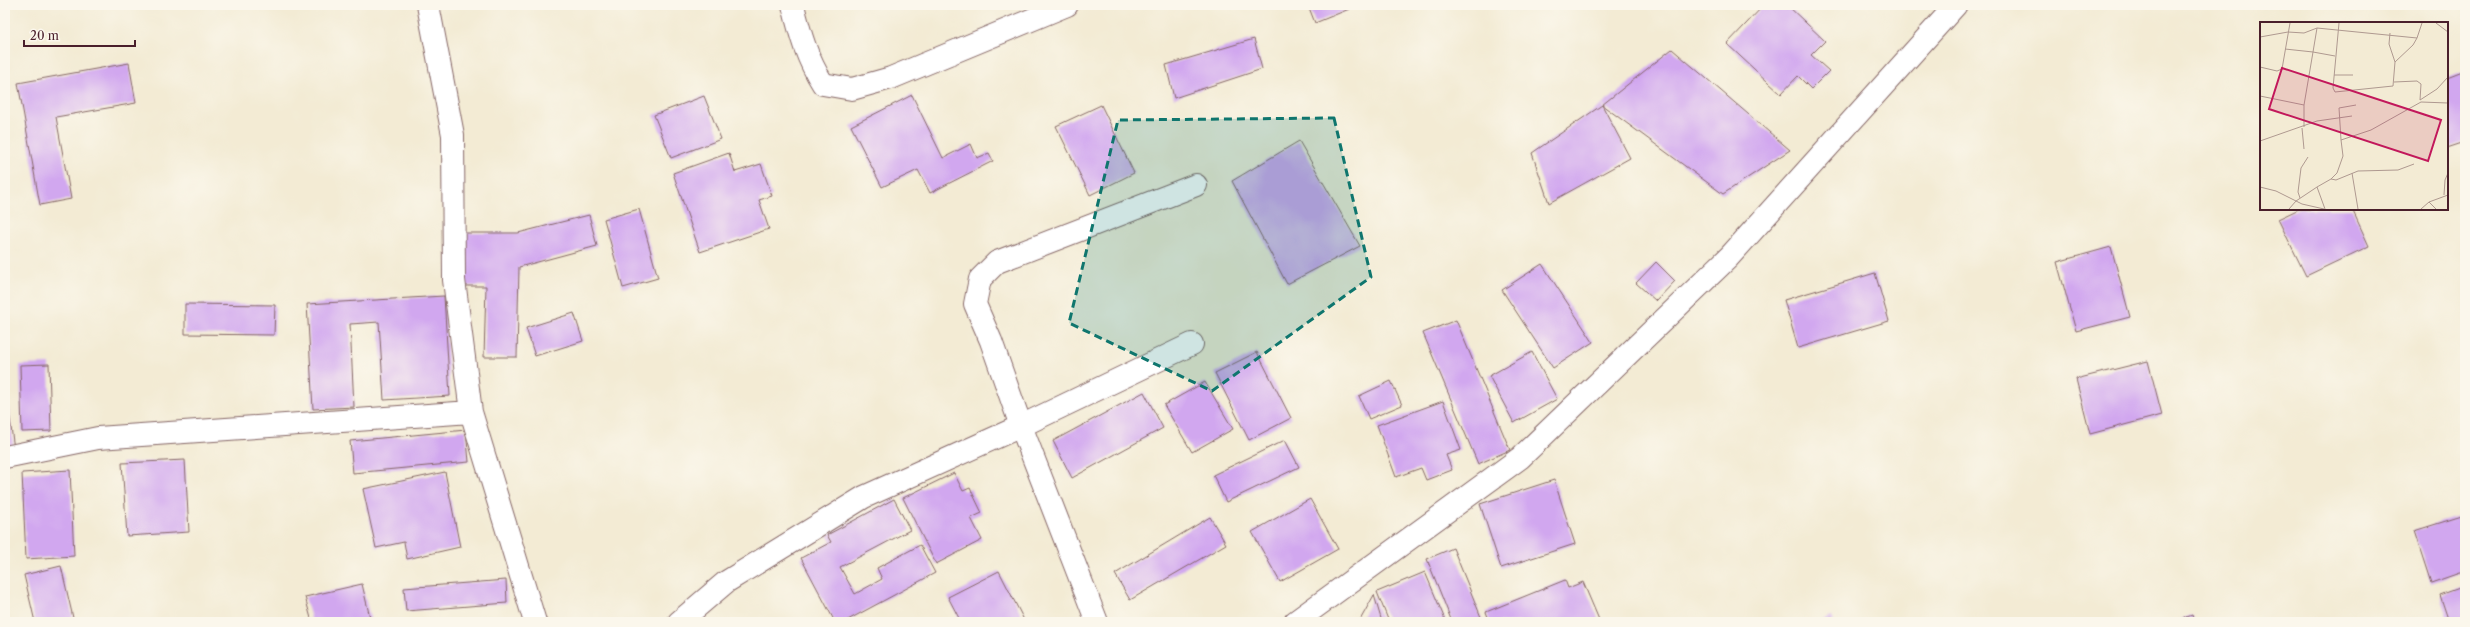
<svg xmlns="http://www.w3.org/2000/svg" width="2470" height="627" viewBox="0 0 2470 627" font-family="'Libre Caslon Text',serif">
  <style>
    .building { fill: #d1a7ef }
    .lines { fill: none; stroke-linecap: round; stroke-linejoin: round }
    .minor-casing { stroke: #856666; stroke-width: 24 }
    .minor { stroke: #fff; stroke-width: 22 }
    .marked { fill: #0f766e; fill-opacity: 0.2; stroke: #0f766e; stroke-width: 3; stroke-dasharray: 8 5; stroke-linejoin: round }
    .inset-road { fill: none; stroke: #af9990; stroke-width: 1 }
    .view { fill: #c2185b; fill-opacity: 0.15; stroke: #c2185b; stroke-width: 2 }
    .inset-edge { fill: none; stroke: #4a1f2b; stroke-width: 2 }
  </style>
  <rect width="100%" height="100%" fill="#fbf7ec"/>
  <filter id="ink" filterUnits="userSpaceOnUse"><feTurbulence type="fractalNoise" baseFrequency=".025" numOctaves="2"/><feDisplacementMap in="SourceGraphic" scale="8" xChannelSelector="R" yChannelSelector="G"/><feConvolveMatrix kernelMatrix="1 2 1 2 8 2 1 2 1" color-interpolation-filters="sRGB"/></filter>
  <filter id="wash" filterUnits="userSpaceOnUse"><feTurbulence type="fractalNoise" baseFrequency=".012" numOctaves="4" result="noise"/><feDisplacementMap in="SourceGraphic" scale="16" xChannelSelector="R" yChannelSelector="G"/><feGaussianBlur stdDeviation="0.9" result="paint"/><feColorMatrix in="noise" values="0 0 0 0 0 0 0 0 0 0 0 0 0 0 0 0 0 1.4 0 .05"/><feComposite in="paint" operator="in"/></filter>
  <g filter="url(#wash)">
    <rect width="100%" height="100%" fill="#f3ebd4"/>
    <g id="blocks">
      <path class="building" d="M 1308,5 L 1359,5 L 1315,23 Z
        M 1764,5 L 1787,5 L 1825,41 L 1811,55 L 1829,71 L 1811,89 L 1798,76 L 1781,94 L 1727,44 Z
        M 1254,39 L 1262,69 L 1174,98 L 1166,65 Z
        M 1672,49 L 1790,150 L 1723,194 L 1602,105 Z
        M 129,63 L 136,103 L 56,117 L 71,199 L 40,205 L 18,83 Z
        M 2465,71 L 2465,142 L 2447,148 L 2447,78 Z
        M 912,95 L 943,158 L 971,144 L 977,158 L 989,153 L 993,161 L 930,193 L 918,170 L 882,187 L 851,126 Z
        M 704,96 L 721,139 L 671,158 L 654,115 Z
        M 1101,105 L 1134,173 L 1090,195 L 1056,126 Z
        M 1602,105 L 1630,158 L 1549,203 L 1532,153 Z
        M 1299,141 L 1360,246 L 1287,284 L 1232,181 Z
        M 729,153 L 735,172 L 761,164 L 772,196 L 759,200 L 769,229 L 700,252 L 673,173 Z
        M 639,209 L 658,278 L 623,288 L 604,219 Z
        M 2299,209 L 2352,209 L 2369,246 L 2306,276 L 2278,219 Z
        M 589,215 L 597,246 L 519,267 L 517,357 L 484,357 L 486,286 L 460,286 L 462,233 L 518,233 Z
        M 2111,247 L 2130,317 L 2076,331 L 2057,262 Z
        M 1656,262 L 1675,281 L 1656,301 L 1636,283 Z
        M 1542,264 L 1593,342 L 1553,368 L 1502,290 Z
        M 1875,273 L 1889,321 L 1798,348 L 1784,300 Z
        M 444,296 L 450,396 L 384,400 L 379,322 L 350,324 L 354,407 L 313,409 L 307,304 Z
        M 185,304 L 275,305 L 274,335 L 185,334 Z
        M 574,313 L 583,341 L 535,356 L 526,328 Z
        M 1456,320 L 1510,450 L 1478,464 L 1423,333 Z
        M 1257,352 L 1291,418 L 1249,440 L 1215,373 Z
        M 1532,352 L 1557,399 L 1514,423 L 1489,376 Z
        M 2148,361 L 2162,415 L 2090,434 L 2076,379 Z
        M 49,364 L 51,431 L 22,432 L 20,365 Z
        M 1391,381 L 1402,405 L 1369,419 L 1359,396 Z
        M 1205,382 L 1233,429 L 1192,452 L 1164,405 Z
        M 5,383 L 14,449 L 5,450 Z
        M 1144,392 L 1163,428 L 1072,478 L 1053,441 Z
        M 1443,401 L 1461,450 L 1446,455 L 1452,470 L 1426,480 L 1421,468 L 1396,477 L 1377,425 Z
        M 466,430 L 469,462 L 353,473 L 350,441 Z
        M 1285,440 L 1299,467 L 1226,502 L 1213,475 Z
        M 185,460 L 189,532 L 127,536 L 122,463 Z
        M 70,470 L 74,556 L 26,559 L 22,473 Z
        M 445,472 L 460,547 L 407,559 L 404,542 L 376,548 L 363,489 Z
        M 954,473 L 963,491 L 970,488 L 982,513 L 971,518 L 982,540 L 936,564 L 903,498 Z
        M 1554,480 L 1575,544 L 1501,568 L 1480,504 Z
        M 894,499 L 910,530 L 840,567 L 855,594 L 882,579 L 877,568 L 920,545 L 935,573 L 844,622 L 835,622 L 801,558 L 831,542 L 827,535 Z
        M 1310,499 L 1338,549 L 1280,582 L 1252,532 Z
        M 2465,515 L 2465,571 L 2431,583 L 2414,531 Z
        M 1210,517 L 1226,544 L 1130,600 L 1115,574 Z
        M 1453,548 L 1483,622 L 1452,622 L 1427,559 Z
        M 61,566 L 74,622 L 35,622 L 24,575 Z
        M 999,571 L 1025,622 L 961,622 L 948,597 Z
        M 1425,572 L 1446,622 L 1389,622 L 1377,592 Z
        M 506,580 L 507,603 L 406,611 L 404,588 Z
        M 1565,580 L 1568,588 L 1583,582 L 1600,622 L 1490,622 L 1486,612 Z
        M 362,584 L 371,622 L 312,622 L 305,597 Z
        M 2465,586 L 2465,622 L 2449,622 L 2440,595 Z
        M 1374,595 L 1382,622 L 1359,622 Z
        M 2192,615 L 2195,622 L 2174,622 Z
        M 1832,617 L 1834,622 L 1820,622 Z"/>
    </g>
  </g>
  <g filter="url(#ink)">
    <use href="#blocks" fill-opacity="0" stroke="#856666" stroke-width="1"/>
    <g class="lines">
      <defs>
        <path id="minor" d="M 428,5 L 453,135 L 454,280 L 471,412 L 535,622
          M 793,5 C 800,34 807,59 823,84 L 852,89 L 891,78 L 1067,5
          M 5,457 L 98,438 L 471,412
          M 679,622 L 726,582 L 864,497 L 1021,426 L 1192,344
          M 1097,622 L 1021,426 L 991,341 L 975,304 L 980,279 L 997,262 L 1196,185
          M 1295,622 L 1520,458 L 1729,257 L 1956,5"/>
      </defs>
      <use href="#minor" class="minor-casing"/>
      <use href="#minor" class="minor"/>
    </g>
  </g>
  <path class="marked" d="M 1334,118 L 1371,277 L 1212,391 L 1069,323 L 1118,120 Z"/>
  <g transform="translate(2260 22)">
    <rect width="188" height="188" fill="#f3ebd4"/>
    <path class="inset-road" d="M 79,1 L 73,66 L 75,70 L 133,64 L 135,40 L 129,22 L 130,11M 176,1 L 188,10M 0,15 L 28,10 L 44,11 L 57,6M 25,27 L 53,30 L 57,6 L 157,16 L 162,1M 135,40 L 153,23 L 157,16M 0,45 L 17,49 L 22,47 L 30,1M 74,53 L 93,53M 134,60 L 157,59 L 161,62 L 160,78M 0,74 L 44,83M 160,78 L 177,67 L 188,55M 44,105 L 44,83 L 53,30 L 75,34M 42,106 L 44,127M 81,118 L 79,86 L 96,83M 0,119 L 57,99 L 92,94M 92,151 L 98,187M 71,157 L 76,158 L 98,149 L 138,148 L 154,142M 0,165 L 16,169 L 42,182 L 64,187M 57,165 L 71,157 L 77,151 L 83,134 L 81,118 L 111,108 L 161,80 L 188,81M 184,173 L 185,158 L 188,151M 40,176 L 38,170 L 41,146 L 48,135M 169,180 L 188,173M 29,187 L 36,179 L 57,165 L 65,187M 161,187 L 169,180 L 176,187"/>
    <path class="view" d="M 22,46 L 181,98 L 168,139 L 9,87 Z"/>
    <rect width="188" height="188" class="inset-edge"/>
  </g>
  <rect width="2470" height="627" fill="none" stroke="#fbf7ec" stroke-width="20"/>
  <path d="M24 40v6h111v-6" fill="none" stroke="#4a1f2b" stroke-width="2"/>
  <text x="30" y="40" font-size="12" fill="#4a1f2b" stroke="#fbf7ec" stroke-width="3" paint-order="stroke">20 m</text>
</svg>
